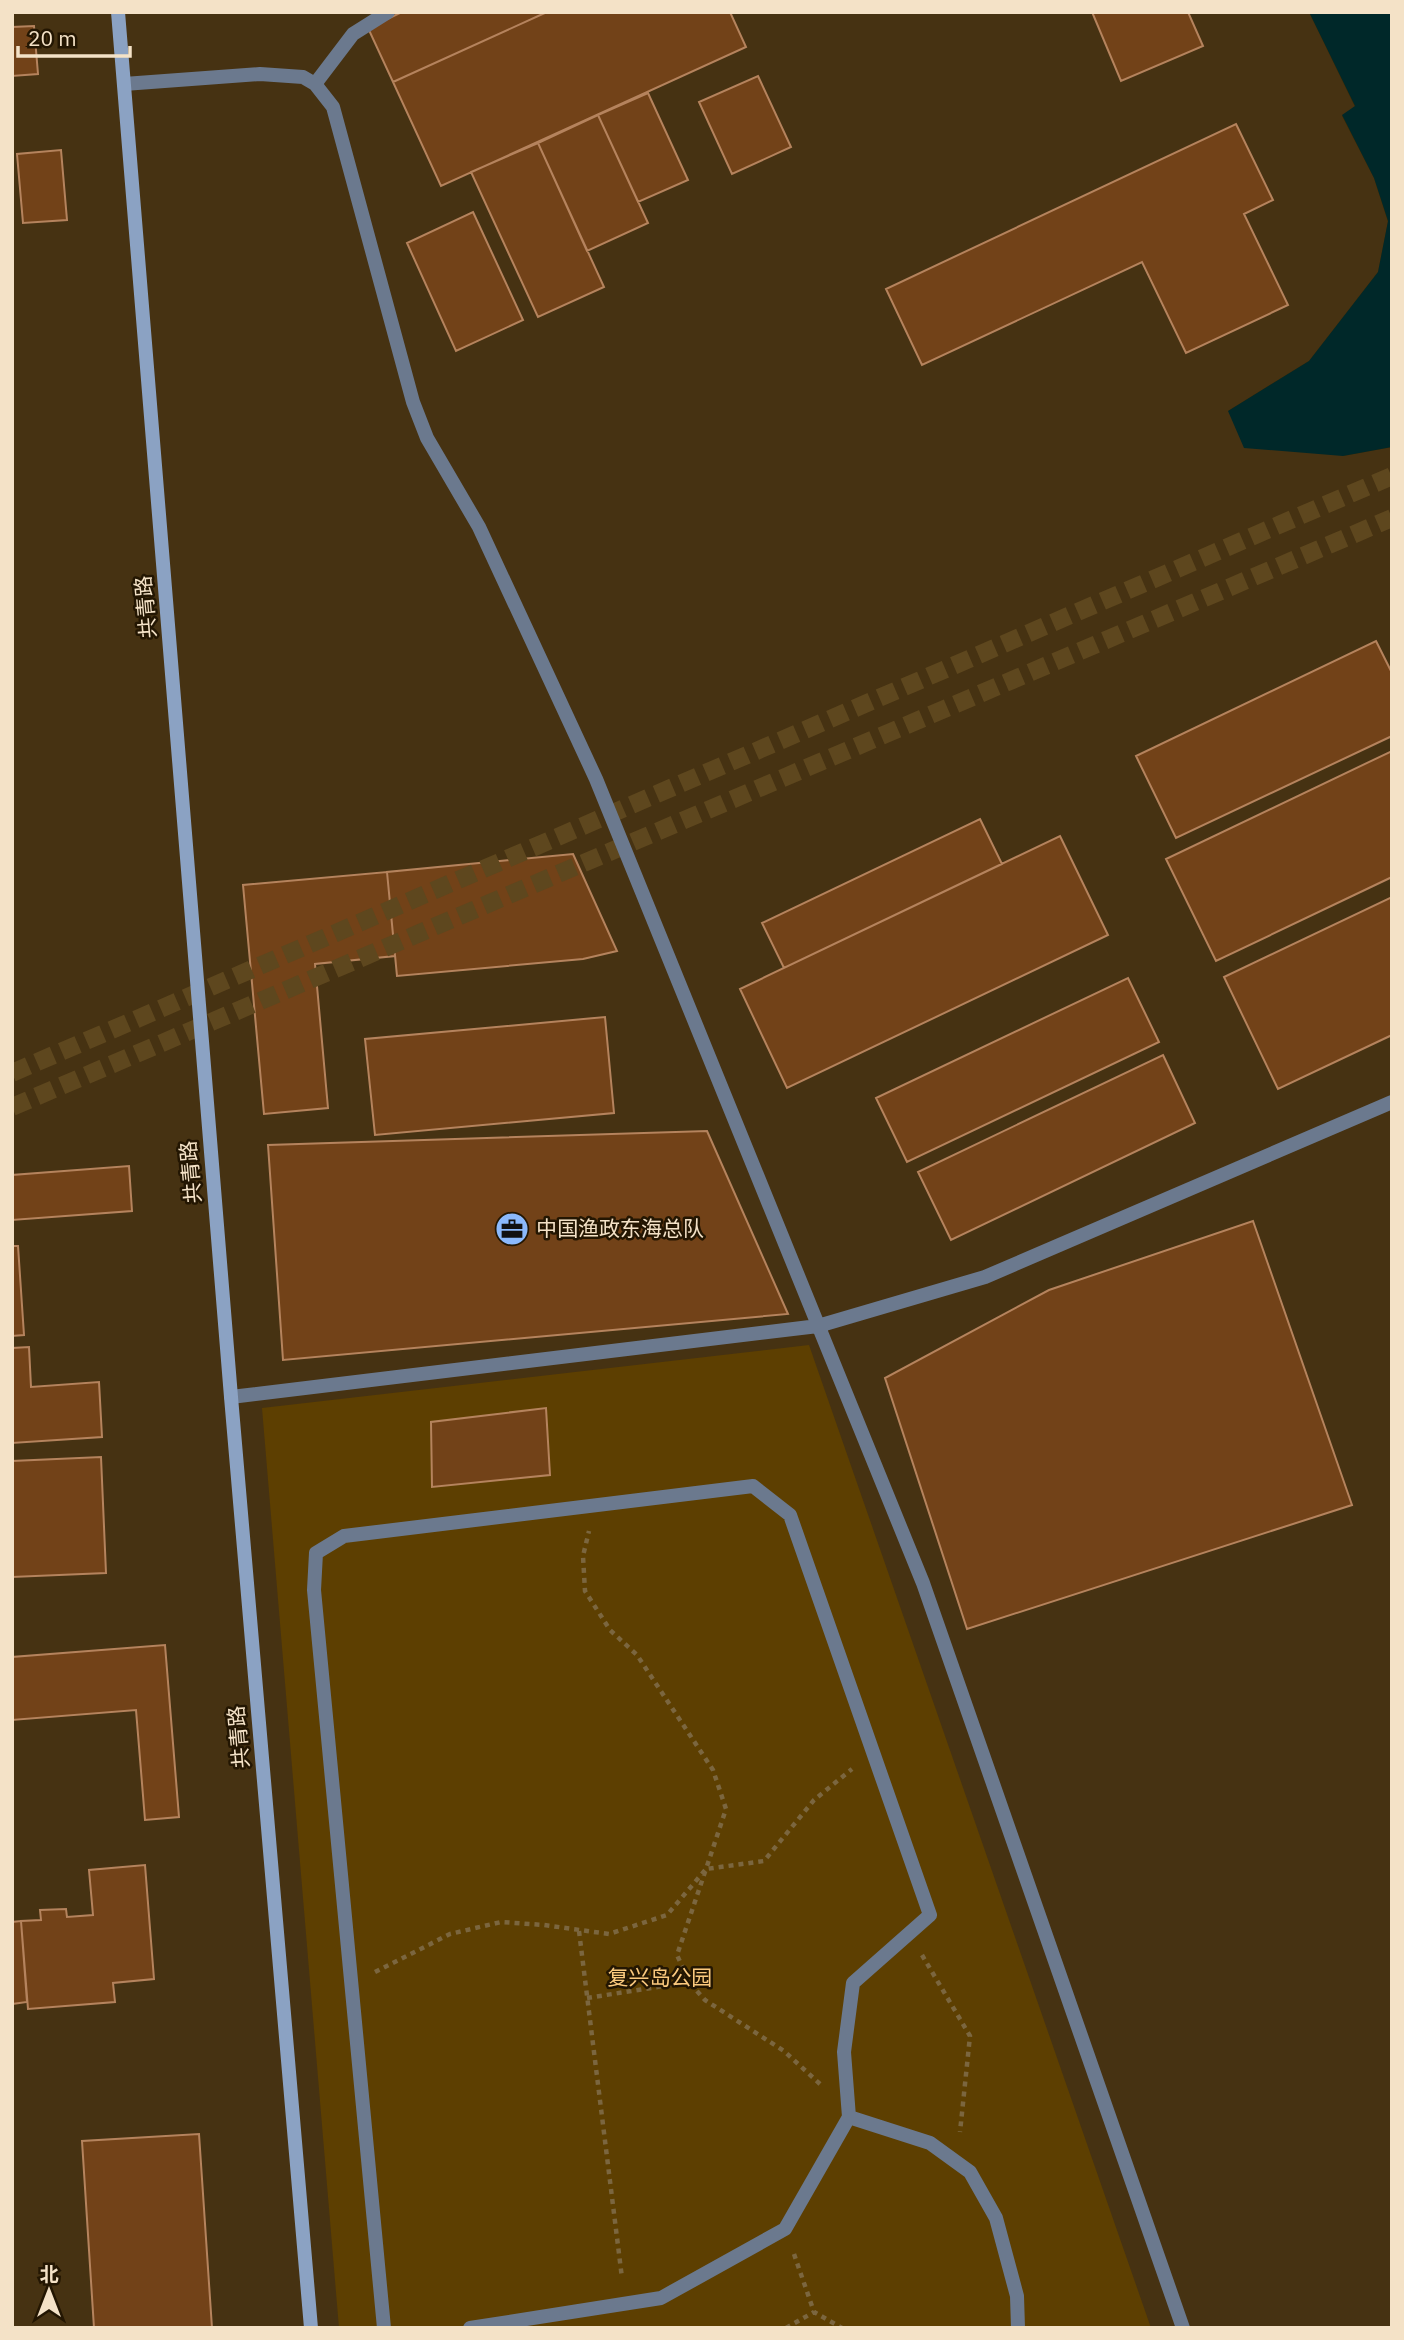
<svg xmlns="http://www.w3.org/2000/svg" width="1404" height="2340" viewBox="0 0 1404 2340" font-family="'IBM Plex Sans','Noto Sans SC',sans-serif">
  <style>
    .built { fill: #463212 }
    .green { fill: #5d3f01 }
    .water { fill: #002829 }
    .building { fill: #724218; stroke: #b5835d; stroke-width: 2 }
    .lines { fill: none; stroke-linecap: round; stroke-linejoin: round }
    .primary-tunnel { stroke: #5e471e; stroke-width: 18; stroke-dasharray: 18 9; stroke-linecap: butt }
    .path { stroke: #7b663f; stroke-width: 4.5; stroke-dasharray: 5 5; stroke-linecap: butt }
    .lane { stroke: #6b798e; stroke-width: 14 }
    .street { stroke: #6b798e; stroke-width: 14 }
    .secondary { stroke: #8ba2c3; stroke-width: 14 }
    .labels { text-anchor: middle; stroke-width: 5; stroke-linejoin: round; paint-order: stroke }
    .street-label { font-size: 21px; fill: #f4e2c7; stroke: #231602 }
    .poi-label { font-size: 21px; fill: #f4e2c7; stroke: #231602; text-anchor: start }
    .park-label { font-size: 21px; fill: #fcca7e; stroke: #231602 }
  </style>
  <rect width="100%" height="100%" fill="#432c00"/>
  <path class="built" d="M 12,12 L 1309,12 L 1355,107 L 1342,116 L 1374,178 L 1388,222 L 1378,272 L 1309,361 L 1228,411 L 1343,456 L 1392,447 L 1392,2328 L 12,2328 Z"/>
  <path class="green" d="M 809,1345 L 1151,2328 L 339,2328 L 262,1408 Z"/>
  <path class="water" d="M 1309,12 L 1392,12 L 1392,447 L 1343,456 L 1244,448 L 1228,411 L 1309,361 L 1378,272 L 1388,221 L 1374,178 L 1342,115 L 1355,106 Z"/>
  <path class="building" d="M 402,12 L 547,12 L 393,82 L 368,28 Z
    M 547,12 L 730,12 L 746,47 L 441,186 L 393,82 Z
    M 1092,12 L 1188,12 L 1203,46 L 1121,81 Z
    M 34,26 L 38,74 L 12,76 L 12,27 Z
    M 758,76 L 791,147 L 732,174 L 699,102 Z
    M 648,93 L 688,180 L 638,202 L 598,115 Z
    M 598,115 L 648,223 L 587,251 L 538,143 Z
    M 1236,124 L 1273,200 L 1244,214 L 1288,305 L 1186,353 L 1142,262 L 922,365 L 886,289 Z
    M 538,143 L 604,287 L 538,317 L 471,172 Z
    M 61,150 L 67,220 L 23,223 L 17,154 Z
    M 473,212 L 523,320 L 456,351 L 407,243 Z
    M 1376,641 L 1392,673 L 1392,736 L 1176,838 L 1136,756 Z
    M 1392,751 L 1392,877 L 1216,961 L 1166,859 Z
    M 980,819 L 1002,864 L 784,968 L 762,923 Z
    M 1060,836 L 1108,935 L 787,1088 L 740,989 Z
    M 573,854 L 617,951 L 583,959 L 397,976 L 387,872 Z
    M 387,872 L 395,956 L 315,964 L 328,1108 L 264,1114 L 243,885 Z
    M 1392,897 L 1392,1035 L 1278,1089 L 1224,977 Z
    M 1128,978 L 1159,1042 L 907,1162 L 876,1098 Z
    M 605,1017 L 614,1113 L 375,1135 L 365,1039 Z
    M 1163,1055 L 1195,1123 L 951,1240 L 918,1172 Z
    M 707,1131 L 788,1314 L 283,1360 L 268,1145 Z
    M 129,1166 L 132,1211 L 12,1220 L 12,1175 Z
    M 1253,1221 L 1352,1505 L 967,1629 L 885,1378 L 1049,1290 Z
    M 12,1246 L 18,1246 L 24,1335 L 12,1336 Z
    M 29,1347 L 31,1387 L 99,1382 L 102,1437 L 12,1443 L 12,1348 Z
    M 546,1408 L 550,1475 L 432,1487 L 431,1422 Z
    M 101,1457 L 106,1573 L 12,1577 L 12,1461 Z
    M 165,1645 L 179,1817 L 145,1820 L 136,1710 L 12,1720 L 12,1657 Z
    M 145,1865 L 154,1979 L 113,1983 L 115,2002 L 28,2009 L 21,1921 L 41,1920 L 40,1910 L 66,1909 L 67,1917 L 93,1915 L 89,1870 Z
    M 21,1921 L 27,2002 L 12,2004 L 12,1922 Z
    M 199,2134 L 212,2328 L 94,2328 L 82,2141 Z"/>
  <g class="lines">
    <path class="primary-tunnel" d="M 12,1073 L 1392,476
      M 12,1107 L 1392,518"/>
    <path class="path" d="M 579,1931 L 622,2278
      M 922,1955 L 970,2036 L 960,2132
      M 375,1972 L 450,1934 L 501,1922 L 544,1925 L 609,1934 L 667,1915 L 706,1869 L 726,1809 L 713,1770 L 637,1655 L 610,1630 L 585,1591 L 583,1556 L 589,1531
      M 587,1998 L 689,1982
      M 820,2084 L 784,2051 L 705,2000 L 689,1982 L 677,1955 L 706,1869 L 764,1861 L 814,1800 L 852,1769
      M 794,2254 L 814,2312 L 842,2328
      M 786,2328 L 814,2312"/>
    <path class="lane" d="M 124,84 L 260,74 L 303,77 L 315,84 L 333,107 L 413,402 L 427,438 L 479,527 L 596,779 L 923,1583 L 1183,2328
      M 315,84 L 353,34 L 388,12
      M 231,1397 L 818,1326 L 985,1277 L 1392,1102"/>
    <path class="street" d="M 849,2117 L 930,2143 L 970,2172 L 996,2218 L 1017,2296 L 1018,2328
      M 384,2328 L 314,1590 L 316,1553 L 344,1536 L 753,1486 L 790,1515 L 930,1915 L 853,1983 L 844,2052 L 849,2117 L 785,2229 L 661,2298 L 470,2328"/>
    <path class="secondary" d="M 118,12 L 231,1397 L 311,2328"/>
  </g>
  <defs>
    <symbol id="office-disc" viewBox="-11 -11 22 22"><circle r="9.5" fill="#8bb9fc" stroke="#231602"/><path d="M-6-3h4V-5.5h4V-3h4V5H-6ZM-1-4.5V-3h2v-1.5ZM-6 0V1H6V0Z" fill="#111"/></symbol>
  </defs>
  <g fill-rule="evenodd">
    <use href="#office-disc" x="493" y="1210" width="38" height="38"/>
  </g>
  <g class="labels">
    <g class="street-label">
      <text transform="translate(146 607) rotate(-95)" y="7">共青路</text>
      <text transform="translate(191 1172) rotate(-95)" y="7">共青路</text>
      <text transform="translate(239 1737) rotate(-95)" y="7">共青路</text>
    </g>
    <g class="poi-label">
      <text x="536" y="1236">中国渔政东海总队</text>
    </g>
    <g class="park-label">
      <text x="660" y="1985">复兴岛公园</text>
    </g>
  </g>
  <rect width="1404" height="2340" fill="none" stroke="#f4e2c7" stroke-width="28"/>
  <g transform="translate(49 2291)" stroke="#231602" stroke-width="5" paint-order="stroke">
  <path d="M0-5L12 26L0 18L-12 26Z" fill="#f4e2c7"/>
  <text y="-10" font-size="19" font-weight="bold" text-anchor="middle" fill="#f4e2c7">北</text>
  </g>
  <path d="M18 46v10h112v-10" fill="none" stroke="#f4e2c7" stroke-width="3.5"/>
  <text x="28" y="46" font-size="21" fill="#f4e2c7" stroke="#231602" stroke-width="5" paint-order="stroke">20 m</text>
</svg>
